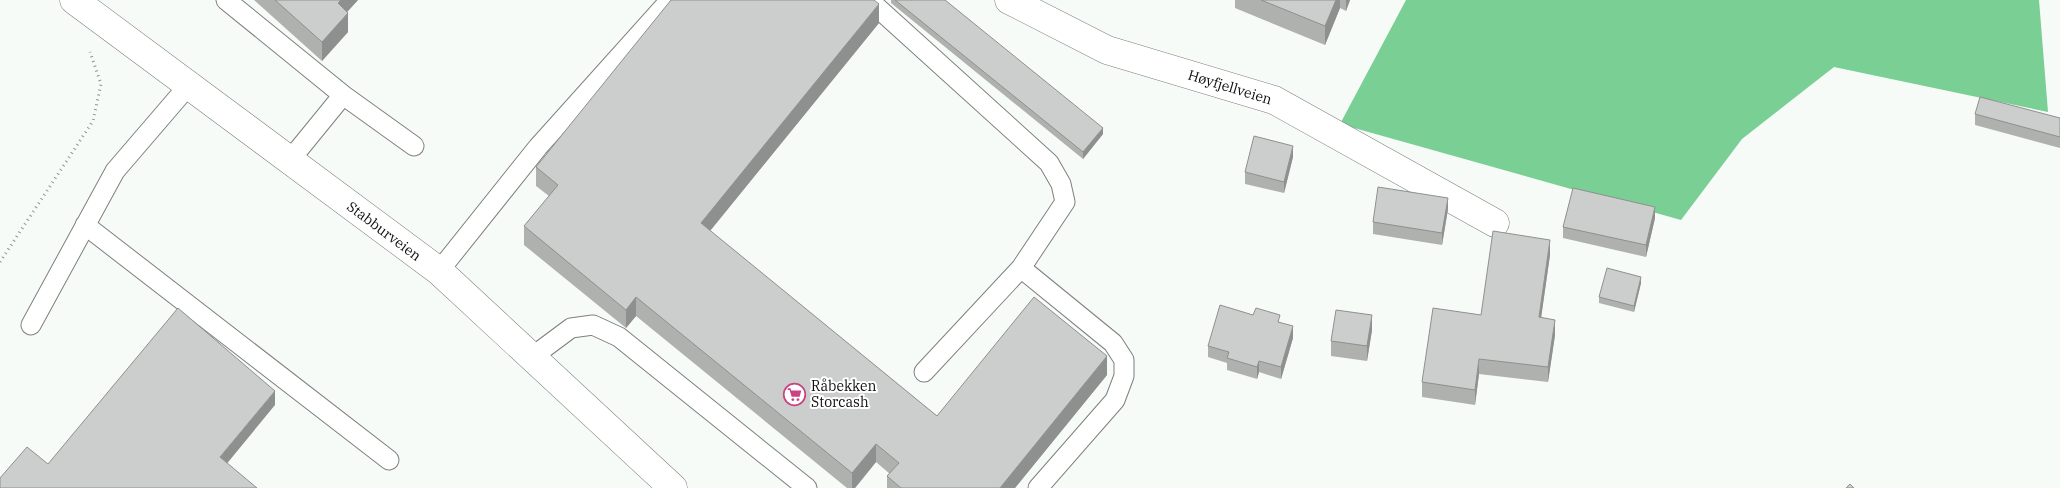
<svg xmlns="http://www.w3.org/2000/svg" width="2060" height="488" viewBox="0 0 2060 488" font-family="'IBM Plex Serif',serif">
  <style>
    .forest { fill: #79cf94 }
    .lines { fill: none; stroke-linecap: round; stroke-linejoin: round }
    .lane-casing { stroke: #7d807d; stroke-width: 21 }
    .street-casing { stroke: #7d807d; stroke-width: 29 }
    .path { stroke: #909391; stroke-width: 3; stroke-dasharray: 1 4; stroke-linecap: butt }
    .lane { stroke: #fff; stroke-width: 19 }
    .street { stroke: #fff; stroke-width: 28 }
    .wall { fill: #afb1af }
    .shaded-wall { fill: #8e908f }
    .building { fill: #cbcecc; stroke: #8e908f }
    .labels { text-anchor: middle; stroke-width: 4; stroke-linejoin: round; paint-order: stroke }
    .street-label { font-size: 14px; fill: #0e0f0e; stroke: #fff }
    .poi-label { font-size: 14px; fill: #0e0f0e; stroke: #fff; text-anchor: start }
  </style>
  <rect width="100%" height="100%" fill="#f7fbf8"/>
  <path class="forest" d="M 1406,0 L 2039,0 L 2048,112 L 1834,67 L 1742,139 L 1681,220 L 1340,124 Z"/>
  <g class="lines">
    <defs>
      <path id="lane" d="M 226,0 L 343,95 L 414,146
        M 869,0 L 1049,163 L 1061,184 L 1065,202 L 1021,268 L 924,372
        M 290,160 L 343,95
        M 85,225 L 389,460
        M 1021,268 L 1113,343 L 1124,360 L 1124,376 L 1115,400 L 1038,488
        M 439,271 L 538,147 L 670,0
        M 31,325 L 115,171 L 188,86
        M 532,357 L 571,328 L 593,325 L 619,337 L 807,488"/>
      <path id="street" d="M 74,0 L 439,271 L 673,488
        M 1009,0 L 1107,50 L 1274,100 L 1495,223"/>
    </defs>
    <use href="#lane" class="lane-casing"/>
    <use href="#street" class="street-casing"/>
    <path class="path" d="M 0,262 L 93,121 L 101,84 L 90,52"/>
    <use href="#lane" class="lane"/>
    <use href="#street" class="street"/>
  </g>
  <path class="wall" d="M 254,0 L 358,0 L 347,12 L 348,32 L 322,61 Z
    M 891,0 L 945,0 L 1103,134 L 1083,159 L 891,3 Z
    M 1235,0 L 1350,0 L 1346,11 L 1340,8 L 1325,45 L 1235,8 Z
    M 879,23 L 710,231 L 937,416 L 1107,375 L 1015,488 L 887,488 L 887,476 L 890,474 L 876,462 L 855,488 L 847,488 L 636,316 L 626,328 L 524,245 L 524,226 L 549,196 L 536,186 L 536,167 Z
    M 1975,114 L 2060,118 L 2060,148 L 1975,125 Z
    M 1293,157 L 1284,193 L 1245,184 L 1245,172 Z
    M 1448,209 L 1442,245 L 1373,234 L 1373,222 Z
    M 1655,218 L 1646,257 L 1563,238 L 1563,227 Z
    M 1550,255 L 1541,318 L 1555,335 L 1548,382 L 1479,374 L 1475,405 L 1422,397 L 1422,382 L 1481,315 Z
    M 1641,283 L 1634,312 L 1599,303 L 1599,297 Z
    M 1253,315 L 1280,322 L 1293,338 L 1281,379 L 1259,372 L 1257,379 L 1227,370 L 1227,363 L 1208,357 L 1208,346 Z
    M 1372,330 L 1367,361 L 1331,356 L 1331,341 Z"/>
  <path class="shaded-wall" d="M 341,0 L 358,0 L 338,22 L 338,3 Z
    M 1336,0 L 1340,0 L 1340,8 L 1325,45 L 1325,26 Z
    M 1346,0 L 1350,0 L 1346,11 Z
    M 879,4 L 879,23 L 701,242 L 701,223 Z
    M 348,13 L 348,32 L 322,61 L 322,42 Z
    M 1103,128 L 1103,134 L 1083,159 L 1083,152 Z
    M 1293,146 L 1293,157 L 1284,193 L 1284,182 Z
    M 1448,198 L 1448,209 L 1442,245 L 1442,233 Z
    M 1655,207 L 1655,218 L 1646,257 L 1646,245 Z
    M 1550,240 L 1550,255 L 1539,332 L 1539,317 Z
    M 1641,277 L 1641,283 L 1634,312 L 1634,306 Z
    M 636,297 L 636,316 L 626,328 L 626,310 Z
    M 1372,315 L 1372,330 L 1367,361 L 1367,346 Z
    M 1555,320 L 1555,335 L 1548,382 L 1548,367 Z
    M 1293,326 L 1293,338 L 1281,379 L 1281,367 Z
    M 1107,356 L 1107,375 L 1015,488 L 1000,488 Z
    M 1479,359 L 1479,374 L 1475,405 L 1475,390 Z
    M 1259,361 L 1259,372 L 1257,379 L 1257,367 Z
    M 275,391 L 275,405 L 220,472 L 220,457 Z
    M 876,444 L 876,462 L 855,488 L 852,488 L 852,473 Z"/>
  <path class="building" d="M 275,0 L 341,0 L 338,3 L 348,13 L 322,42 Z
    M 671,0 L 874,0 L 879,4 L 701,223 L 937,416 L 1034,297 L 1107,356 L 1000,488 L 901,488 L 887,476 L 899,463 L 876,444 L 852,473 L 636,297 L 626,310 L 524,226 L 558,185 L 536,167 Z
    M 895,0 L 945,0 L 1103,128 L 1083,152 Z
    M 1261,0 L 1336,0 L 1325,26 Z
    M 1980,97 L 2060,118 L 2060,137 L 1975,114 Z
    M 1254,136 L 1293,146 L 1284,182 L 1245,172 Z
    M 1378,187 L 1448,198 L 1442,233 L 1373,222 Z
    M 1573,188 L 1655,207 L 1646,245 L 1563,227 Z
    M 1493,231 L 1550,240 L 1539,317 L 1555,320 L 1548,367 L 1479,359 L 1475,390 L 1422,382 L 1433,308 L 1481,315 Z
    M 1607,268 L 1641,277 L 1634,306 L 1599,297 Z
    M 1220,305 L 1253,315 L 1256,308 L 1280,315 L 1278,322 L 1293,326 L 1281,367 L 1259,361 L 1257,367 L 1227,358 L 1229,352 L 1208,346 Z
    M 178,308 L 275,391 L 220,457 L 257,488 L 0,488 L 0,478 L 27,447 L 48,464 Z
    M 1336,310 L 1372,315 L 1367,346 L 1331,341 Z
    M 1850,484 L 1854,488 L 1846,488 Z"/>
  <defs>
    <symbol id="supermarket-ring" viewBox="-11 -11 22 22"><circle r="9.5" fill="#fff" stroke="#ca4383" stroke-width="1.5"/><path d="M-6-5.5h2.5l.6 2H6L4.5 2H-2.5L-4.4-4H-6ZM-1.5 3.2a1.3 1.3 0 1 0 .1 0ZM3 3.2a1.3 1.3 0 1 0 .1 0Z" fill="#ca4383"/></symbol>
  </defs>
  <g fill-rule="evenodd">
    <use href="#supermarket-ring" x="782" y="382" width="25" height="25"/>
  </g>
  <g class="labels">
    <g class="street-label">
      <text transform="translate(1230 87) rotate(17)" y="5">Høyfjellveien</text>
      <text transform="translate(384 231) rotate(37)" y="5">Stabburveien</text>
    </g>
    <g class="poi-label">
      <text x="811" y="391">Råbekken<tspan x="811" dy="16">Storcash</tspan></text>
    </g>
  </g>
</svg>
